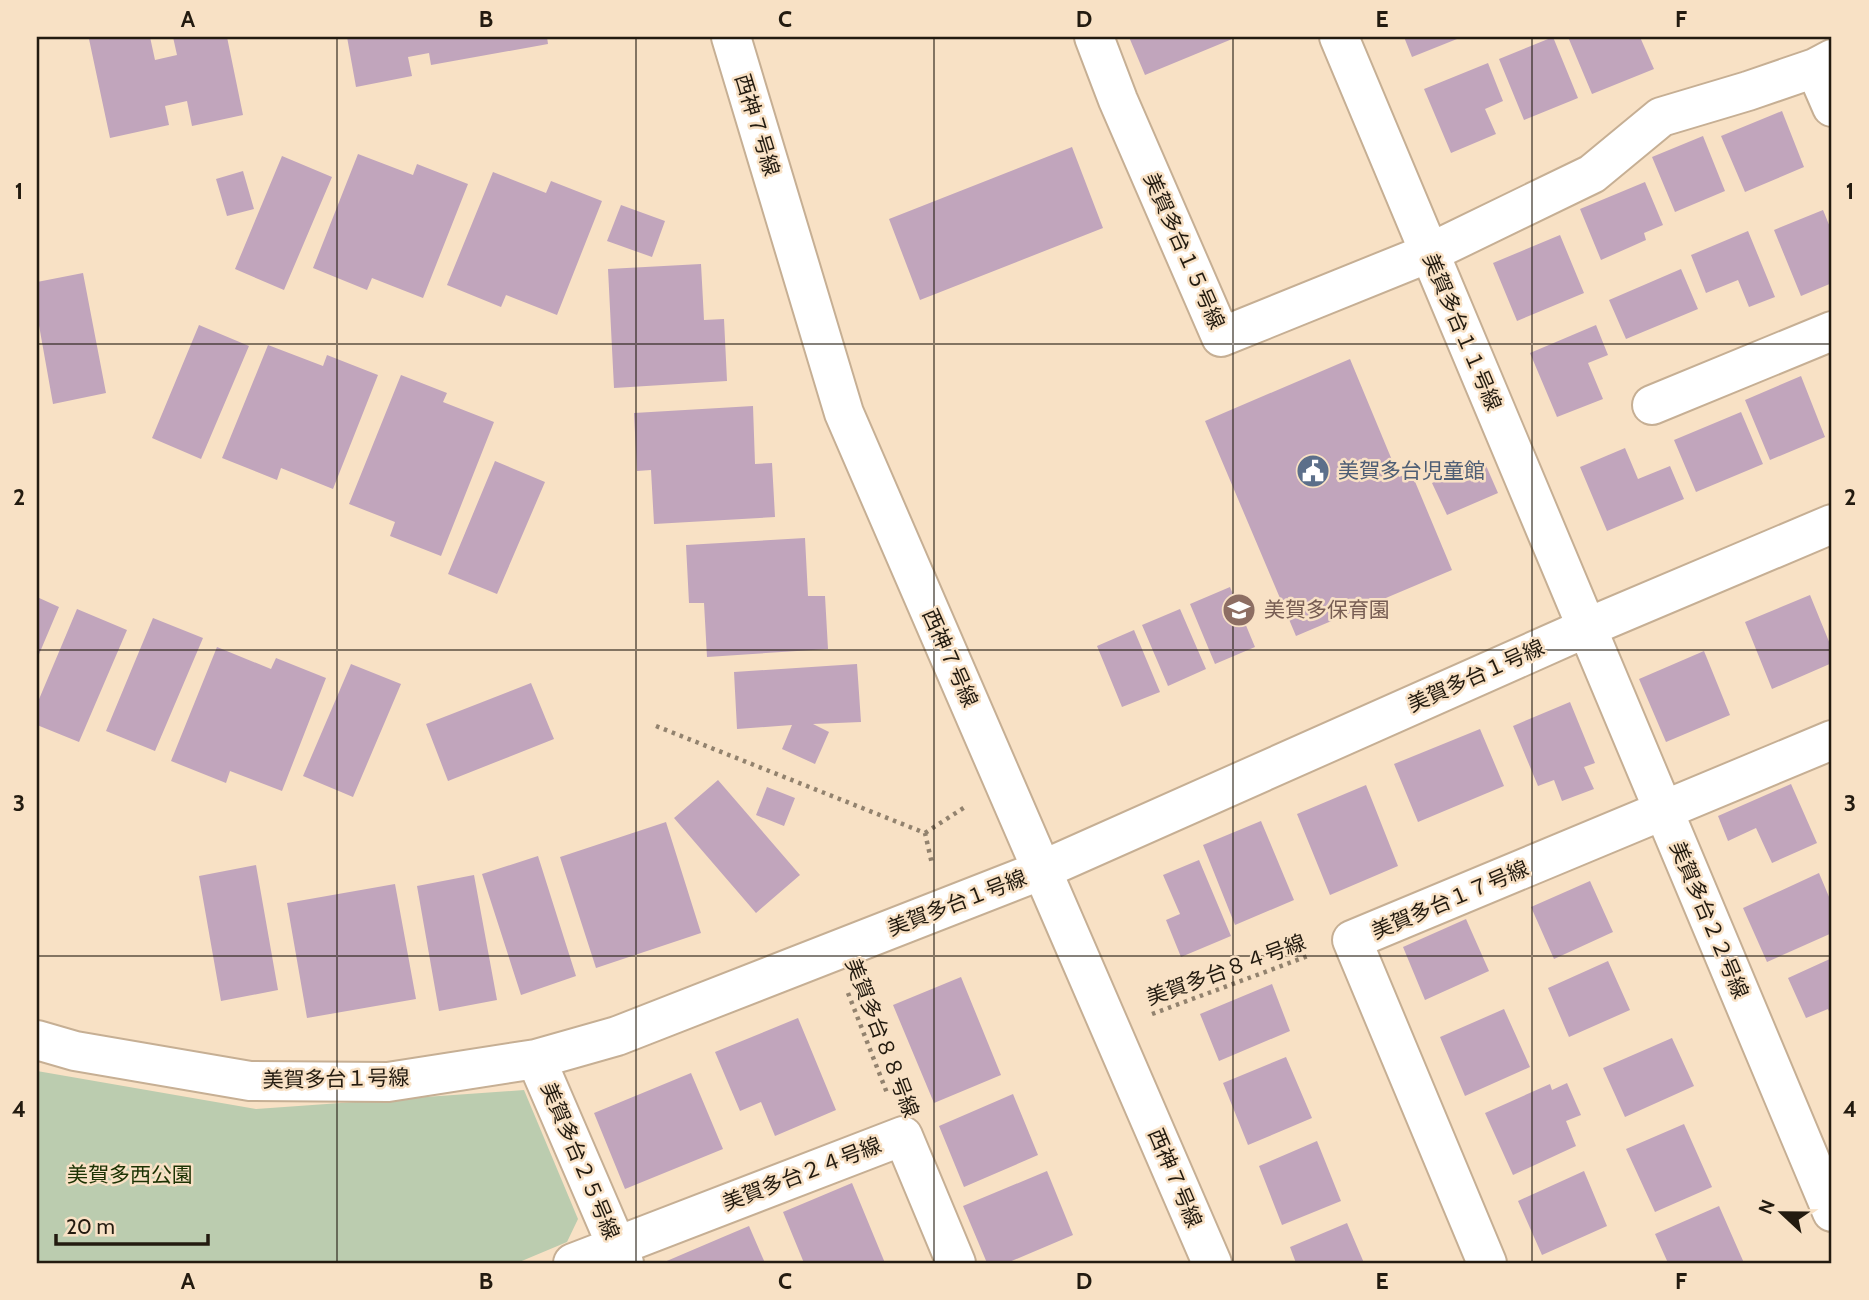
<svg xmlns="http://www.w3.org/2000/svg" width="1869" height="1300" viewBox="0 0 1869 1300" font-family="Cabin,'Noto Sans JP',sans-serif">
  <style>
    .green { fill: #bbccaf }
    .building { fill: #c1a5bc }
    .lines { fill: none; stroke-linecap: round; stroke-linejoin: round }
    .minor-casing { stroke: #c6af94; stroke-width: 42 }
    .path { stroke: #92826e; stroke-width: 4.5; stroke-dasharray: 3.5 5; stroke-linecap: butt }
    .minor { stroke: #fff; stroke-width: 38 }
    .grid { fill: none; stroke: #231b10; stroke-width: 2; stroke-opacity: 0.55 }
    .labels { text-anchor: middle; stroke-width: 5; stroke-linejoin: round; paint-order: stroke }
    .street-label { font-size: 21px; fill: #231b10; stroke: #f8e1c5 }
    .service-label { font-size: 21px; fill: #4e5e75; stroke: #f8e1c5; text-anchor: start }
    .education-label { font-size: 21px; fill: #785e54; stroke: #f8e1c5; text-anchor: start }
    .park-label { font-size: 21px; fill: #1b3203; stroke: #f8e1c5 }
    .neatline { fill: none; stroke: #231b10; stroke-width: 2.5 }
    .grid-label { font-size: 23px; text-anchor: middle; font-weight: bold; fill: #231b10 }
  </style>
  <rect width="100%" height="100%" fill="#f8e1c5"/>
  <path class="green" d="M 37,1071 L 256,1109 L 524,1090 L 578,1219 L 567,1242 L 517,1263 L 37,1263 Z"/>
  <path class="building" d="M 99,37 L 150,37 L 155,60 L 177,55 L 173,37 L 227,37 L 243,115 L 192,126 L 187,101 L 165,106 L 169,125 L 110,138 L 89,39 Z
    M 347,37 L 547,37 L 548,44 L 431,65 L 429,53 L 408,57 L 412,76 L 356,87 Z
    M 1129,37 L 1237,37 L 1145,75 Z
    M 1404,37 L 1462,37 L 1412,57 Z
    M 1553,37 L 1578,98 L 1524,120 L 1499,59 Z
    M 1568,37 L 1640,37 L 1654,69 L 1592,94 Z
    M 1488,63 L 1503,101 L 1485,109 L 1496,134 L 1451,153 L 1424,89 Z
    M 1782,111 L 1804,167 L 1745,192 L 1721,136 Z
    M 1703,136 L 1725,191 L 1675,212 L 1652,157 Z
    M 1072,147 L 1103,228 L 920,300 L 889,219 Z
    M 358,154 L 413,175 L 417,164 L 468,184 L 423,298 L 372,278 L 367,290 L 313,268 Z
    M 282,156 L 332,177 L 284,290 L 235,269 Z
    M 243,171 L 254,209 L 227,216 L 216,179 Z
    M 493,172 L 546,193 L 551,181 L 602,201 L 557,315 L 506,295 L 501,307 L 447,285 Z
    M 1645,182 L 1663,225 L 1644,233 L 1646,240 L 1601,260 L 1580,209 Z
    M 621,205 L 665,221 L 652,257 L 607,241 Z
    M 1823,210 L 1832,232 L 1832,283 L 1801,296 L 1774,230 Z
    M 1748,231 L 1775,297 L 1749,307 L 1738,280 L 1706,293 L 1691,255 Z
    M 1560,235 L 1584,293 L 1517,321 L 1493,263 Z
    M 701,264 L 704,320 L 724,319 L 727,381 L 614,388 L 608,269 Z
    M 1681,269 L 1698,309 L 1626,339 L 1609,300 Z
    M 83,273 L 106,393 L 53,404 L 37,314 L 37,282 Z
    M 199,325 L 249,346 L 201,459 L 152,438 Z
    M 1596,325 L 1608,355 L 1588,363 L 1603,399 L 1557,417 L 1530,353 Z
    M 268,345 L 323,366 L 327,355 L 378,375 L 333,489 L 281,468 L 277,480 L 222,458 Z
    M 1350,359 L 1399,477 L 1411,472 L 1452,570 L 1296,636 L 1205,421 Z
    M 401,375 L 447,393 L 443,402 L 494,422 L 441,556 L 390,536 L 395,522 L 349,504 Z
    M 1801,376 L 1825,437 L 1770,460 L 1745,400 Z
    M 753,406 L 755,464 L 772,463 L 775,517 L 654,524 L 651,470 L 637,471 L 634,413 Z
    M 1741,412 L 1763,464 L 1696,492 L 1674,440 Z
    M 1625,448 L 1638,479 L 1670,466 L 1684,499 L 1607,531 L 1580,467 Z
    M 495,461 L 545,482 L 497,594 L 448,574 Z
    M 1484,461 L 1498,493 L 1447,515 L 1432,483 Z
    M 805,538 L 808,596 L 825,596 L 828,649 L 707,657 L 704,603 L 689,603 L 686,545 Z
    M 1230,587 L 1255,647 L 1215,664 L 1190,604 Z
    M 1810,595 L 1832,649 L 1832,663 L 1772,689 L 1745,622 Z
    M 37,597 L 59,607 L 37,659 Z
    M 77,609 L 127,630 L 79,742 L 37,725 L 37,704 Z
    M 1180,609 L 1206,669 L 1168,686 L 1142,625 Z
    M 153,618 L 203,638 L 155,751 L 106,731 Z
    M 1134,630 L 1160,692 L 1122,707 L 1097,646 Z
    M 217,647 L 271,669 L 276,658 L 326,678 L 282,791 L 230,771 L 226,783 L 171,761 Z
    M 1704,651 L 1730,715 L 1666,742 L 1639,679 Z
    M 351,664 L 401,684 L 353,797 L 303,776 Z
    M 857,664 L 861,722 L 813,724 L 829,732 L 815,764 L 782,749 L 792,725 L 737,729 L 734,672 Z
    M 531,683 L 554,739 L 448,781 L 426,724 Z
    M 1570,702 L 1595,763 L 1584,767 L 1594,789 L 1562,801 L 1554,780 L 1538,786 L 1513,726 Z
    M 1480,729 L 1504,786 L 1418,822 L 1394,764 Z
    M 718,780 L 800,875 L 756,913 L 674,818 Z
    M 1791,784 L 1817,843 L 1772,863 L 1756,828 L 1728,841 L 1718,816 Z
    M 1366,785 L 1398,866 L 1330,895 L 1297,814 Z
    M 767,787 L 795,798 L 784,826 L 756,815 Z
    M 1261,821 L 1294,900 L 1235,925 L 1203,845 Z
    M 666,822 L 701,933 L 596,968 L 560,857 Z
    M 538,856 L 576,976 L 521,995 L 482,874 Z
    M 1199,860 L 1231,936 L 1181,957 L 1166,920 L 1180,914 L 1163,875 Z
    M 256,865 L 278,990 L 221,1001 L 199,876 Z
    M 1819,873 L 1832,904 L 1832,933 L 1767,962 L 1743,908 Z
    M 474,875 L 497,1000 L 439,1011 L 417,886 Z
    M 1590,881 L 1613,932 L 1554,959 L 1531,907 Z
    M 395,884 L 416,999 L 307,1018 L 287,903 Z
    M 1466,919 L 1489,971 L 1425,1000 L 1403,947 Z
    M 1832,958 L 1832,1018 L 1828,1009 L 1806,1018 L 1788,978 Z
    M 1608,961 L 1630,1010 L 1569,1037 L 1548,988 Z
    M 961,977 L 1001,1075 L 934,1103 L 893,1005 Z
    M 1272,984 L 1290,1031 L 1219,1061 L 1200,1014 Z
    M 1504,1009 L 1530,1067 L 1465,1096 L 1440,1037 Z
    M 798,1018 L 836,1110 L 775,1136 L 761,1102 L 740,1111 L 715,1052 Z
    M 1672,1038 L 1694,1086 L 1625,1117 L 1603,1068 Z
    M 1286,1057 L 1312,1118 L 1248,1145 L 1223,1083 Z
    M 691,1073 L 723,1149 L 625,1189 L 594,1113 Z
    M 1567,1083 L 1581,1115 L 1566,1121 L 1576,1146 L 1513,1175 L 1485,1113 L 1550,1084 L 1552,1090 Z
    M 1013,1094 L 1038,1155 L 964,1187 L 939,1126 Z
    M 1684,1124 L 1712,1187 L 1655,1212 L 1626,1149 Z
    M 1317,1141 L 1341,1201 L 1282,1225 L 1259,1166 Z
    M 1047,1171 L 1073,1235 L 1007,1263 L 987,1263 L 963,1206 Z
    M 1584,1171 L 1607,1226 L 1542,1255 L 1518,1201 Z
    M 852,1183 L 885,1263 L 804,1263 L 783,1212 Z
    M 1719,1206 L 1744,1263 L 1668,1263 L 1655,1234 Z
    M 1347,1223 L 1364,1263 L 1296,1263 L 1290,1247 Z
    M 749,1226 L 765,1263 L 662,1263 L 723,1237 Z"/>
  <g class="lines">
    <defs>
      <path id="minor" d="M 731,37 L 844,413 L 1212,1263
        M 1094,37 L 1118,100 L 1221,337 L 1429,253 L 1592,174 L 1661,117 L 1748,91 L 1815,68 L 1832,59
        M 1339,37 L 1832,1212
        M 1815,68 L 1832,107
        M 1652,405 L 1832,331
        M 37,1040 L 75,1051 L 250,1081 L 388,1082 L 536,1059 L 617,1036 L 1042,870 L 1586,628 L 1832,524
        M 536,1059 L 624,1263
        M 573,1263 L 903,1136 L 956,1263
        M 1487,1263 L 1352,940 L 1832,740"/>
    </defs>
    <use href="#minor" class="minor-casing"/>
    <path class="path" d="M 656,726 L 925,833 L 932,864
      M 925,833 L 965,807
      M 848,993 L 887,1093
      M 1152,1014 L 1308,956"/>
    <use href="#minor" class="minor"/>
  </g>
  <path class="grid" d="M 337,37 L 337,1263M 636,37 L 636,1263M 934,37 L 934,1263M 1233,37 L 1233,1263M 1532,37 L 1532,1263M 37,344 L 1832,344M 37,650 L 1832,650M 37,956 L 1832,956"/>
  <defs>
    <symbol id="civic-disc" viewBox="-11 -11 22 22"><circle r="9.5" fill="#5c6f8a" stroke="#f8e1c5"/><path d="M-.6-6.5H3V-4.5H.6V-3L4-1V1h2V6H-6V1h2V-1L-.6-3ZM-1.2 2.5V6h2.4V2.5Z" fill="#fff"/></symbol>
    <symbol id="school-disc" viewBox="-11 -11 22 22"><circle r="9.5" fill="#8d6e63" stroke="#f8e1c5"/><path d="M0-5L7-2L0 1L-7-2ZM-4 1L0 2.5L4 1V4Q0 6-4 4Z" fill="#fff"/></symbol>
  </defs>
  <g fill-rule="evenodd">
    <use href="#civic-disc" x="1294" y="452" width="38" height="38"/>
    <use href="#school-disc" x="1220" y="591" width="38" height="38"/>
  </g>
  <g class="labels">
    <g class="street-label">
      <text transform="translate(757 125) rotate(73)" y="7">西神７号線</text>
      <text transform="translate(1184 251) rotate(66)" y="7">美賀多台１５号線</text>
      <text transform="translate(1462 332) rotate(67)" y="7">美賀多台１１号線</text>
      <text transform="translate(950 658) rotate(66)" y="7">西神７号線</text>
      <text transform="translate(1476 676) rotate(-24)" y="7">美賀多台１号線</text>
      <text transform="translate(1450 900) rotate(-23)" y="7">美賀多台１７号線</text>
      <text transform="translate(957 903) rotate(-21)" y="7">美賀多台１号線</text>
      <text transform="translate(1709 920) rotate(67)" y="7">美賀多台２２号線</text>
      <text transform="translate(1226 970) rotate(-20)" y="7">美賀多台８４号線</text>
      <text transform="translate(882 1038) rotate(69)" y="7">美賀多台８８号線</text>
      <text transform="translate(336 1079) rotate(-1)" y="7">美賀多台１号線</text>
      <text transform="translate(580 1161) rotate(67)" y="7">美賀多台２５号線</text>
      <text transform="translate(802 1174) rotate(-21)" y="7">美賀多台２４号線</text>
      <text transform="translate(1175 1178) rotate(67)" y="7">西神７号線</text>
    </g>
    <g class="service-label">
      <text x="1338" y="478">美賀多台児童館</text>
    </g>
    <g class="education-label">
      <text x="1264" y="617">美賀多保育園</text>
    </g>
    <g class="park-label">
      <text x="130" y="1182">美賀多西公園</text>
    </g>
  </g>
  <rect width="1869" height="1300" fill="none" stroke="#f8e1c5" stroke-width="77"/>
  <g transform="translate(1782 1213) rotate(292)" stroke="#f8e1c5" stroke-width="5" paint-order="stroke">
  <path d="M0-5L12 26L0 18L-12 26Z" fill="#231b10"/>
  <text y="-10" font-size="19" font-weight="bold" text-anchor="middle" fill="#231b10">N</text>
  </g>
  <path d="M56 1234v10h152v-10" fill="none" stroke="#231b10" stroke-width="3.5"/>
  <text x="66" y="1234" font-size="21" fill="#231b10" stroke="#f8e1c5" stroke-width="5" paint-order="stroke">20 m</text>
  <rect x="38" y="38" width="1792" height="1224" class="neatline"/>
  <g class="grid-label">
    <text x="188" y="27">A</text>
    <text x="486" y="27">B</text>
    <text x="785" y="27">C</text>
    <text x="1084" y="27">D</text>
    <text x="1382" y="27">E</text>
    <text x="1681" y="27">F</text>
    <text x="19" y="199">1</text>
    <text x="1850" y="199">1</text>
    <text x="19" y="505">2</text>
    <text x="1850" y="505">2</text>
    <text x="19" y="811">3</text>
    <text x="1850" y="811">3</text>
    <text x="19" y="1117">4</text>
    <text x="1850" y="1117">4</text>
    <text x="188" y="1289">A</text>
    <text x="486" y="1289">B</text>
    <text x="785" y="1289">C</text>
    <text x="1084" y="1289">D</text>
    <text x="1382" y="1289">E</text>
    <text x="1681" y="1289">F</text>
  </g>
</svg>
